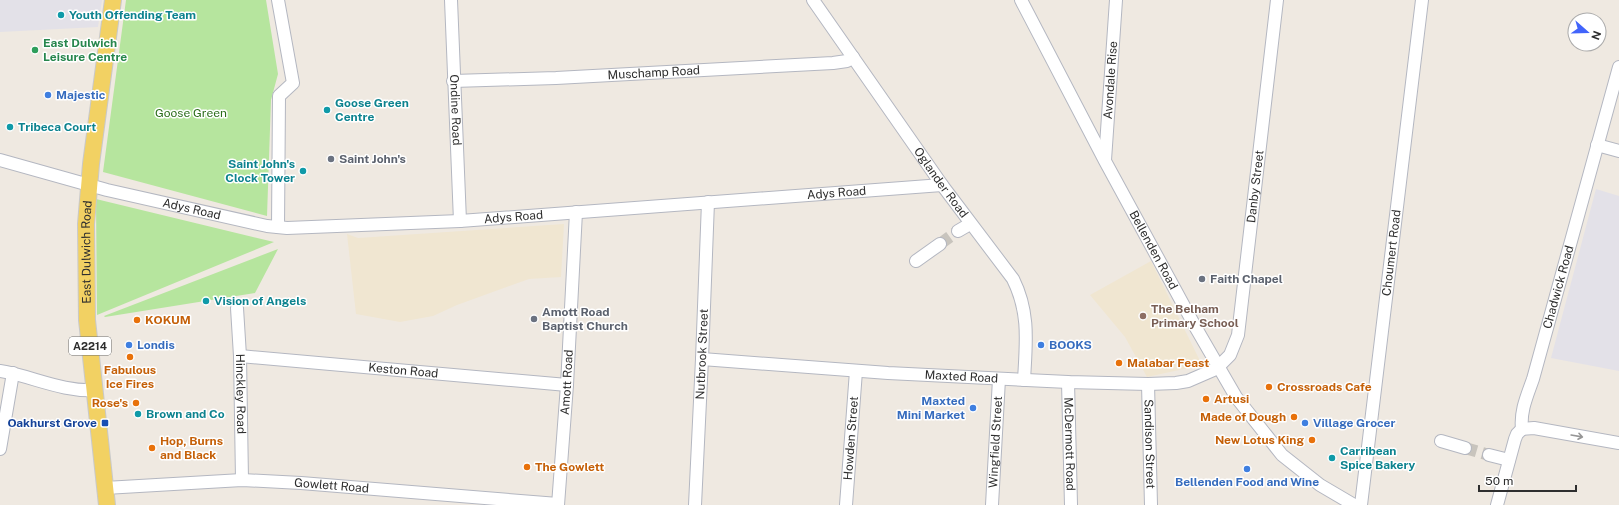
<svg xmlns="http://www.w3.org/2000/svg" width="1619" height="505" viewBox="0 0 1619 505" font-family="'Public Sans',sans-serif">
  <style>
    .industrial { fill: #e3e1e8 }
    .education { fill: #f0e6d1 }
    .green { fill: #b6e59e }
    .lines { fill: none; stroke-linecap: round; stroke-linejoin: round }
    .minor-tunnel { stroke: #c8c4bd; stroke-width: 12; stroke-dasharray: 12 6; stroke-linecap: butt }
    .minor-casing { stroke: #b4b7c1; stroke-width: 14 }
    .major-casing { stroke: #c9c9c9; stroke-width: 18 }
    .minor { stroke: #fff; stroke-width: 12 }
    .major { stroke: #f2d163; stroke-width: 16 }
    .oneway { stroke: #969696 }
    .culture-dot { fill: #0f9aa8; stroke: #fff; stroke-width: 1.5 }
    .leisure-dot { fill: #2e9e5b; stroke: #fff; stroke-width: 1.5 }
    .shop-dot { fill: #3f7fe0; stroke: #fff; stroke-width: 1.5 }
    .worship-dot { fill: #6b7280; stroke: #fff; stroke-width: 1.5 }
    .education-dot { fill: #8d6e63; stroke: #fff; stroke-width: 1.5 }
    .food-dot { fill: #e8710a; stroke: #fff; stroke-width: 1.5 }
    .transit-dot { fill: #1a4fb4; stroke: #fff; stroke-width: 1.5 }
    .labels { text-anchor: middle; stroke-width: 3; stroke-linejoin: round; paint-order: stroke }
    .shield { fill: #fff; stroke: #6d6d6d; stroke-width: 1 }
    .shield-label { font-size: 11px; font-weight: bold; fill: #2e2e2e }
    .culture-label { font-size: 12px; font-weight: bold; fill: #0d838f; stroke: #fff; text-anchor: start }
    .leisure-label { font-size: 12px; font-weight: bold; fill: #27864d; stroke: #fff; text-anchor: start }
    .street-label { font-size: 12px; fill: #2e2e2e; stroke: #fff }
    .shop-label { font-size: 12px; font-weight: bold; fill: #366cbe; stroke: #fff; text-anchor: start }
    .park-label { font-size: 12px; fill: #2c6e1b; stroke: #fff }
    .worship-label { font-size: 12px; font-weight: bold; fill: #5b616d; stroke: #fff; text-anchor: start }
    .education-label { font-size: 12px; font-weight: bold; fill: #785e54; stroke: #fff; text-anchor: start }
    .food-label { font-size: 12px; font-weight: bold; fill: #c56008; stroke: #fff; text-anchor: start }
    .transit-label { font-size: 12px; font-weight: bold; fill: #164399; stroke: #fff; text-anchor: end }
  </style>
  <rect width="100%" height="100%" fill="#efe9e1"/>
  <path class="industrial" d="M 0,0 L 102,0 L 98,27 L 0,32 Z
    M 1596,189 L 1619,196 L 1619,371 L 1551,358 Z"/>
  <path class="education" d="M 564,224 L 561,277 L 529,279 L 457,305 L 433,316 L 400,322 L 356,314 L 347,234 L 358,238 Z
    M 1151,261 L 1202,365 L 1147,377 L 1125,337 L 1090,295 Z"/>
  <path class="green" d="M 126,0 L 266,0 L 278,74 L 271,100 L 267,216 L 103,172 Z
    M 96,199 L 274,242 L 97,315 Z
    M 278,249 L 255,293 L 105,317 L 104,316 Z"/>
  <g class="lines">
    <path class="minor-tunnel" d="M 940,244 L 958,231
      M 1465,448 L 1489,455"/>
    <defs>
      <g id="minor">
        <path d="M 278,0 L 293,83 L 279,96 L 278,227"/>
        <path id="s1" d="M 451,0 L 460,221"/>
        <path id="s2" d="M 813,0 L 942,185 L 1013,279 C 1030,313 1026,343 1024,380"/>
        <path id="s3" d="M 1021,0 L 1105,161 L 1196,328 L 1236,397 L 1282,455 L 1320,485 L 1354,505"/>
        <path id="s4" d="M 453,81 L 556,78 L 833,63 L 847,61 L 853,57"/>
        <path d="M 1597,145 L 1619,151"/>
        <path id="s5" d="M 0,160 L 107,190 L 267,226 L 287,228 L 460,221 L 942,185"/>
        <path id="s6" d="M 1105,160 L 1116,0"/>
        <path d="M 958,231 L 970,224"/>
        <path d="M 916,261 L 940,244"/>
        <path id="s7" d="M 237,308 L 240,356 L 242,480"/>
        <path id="s8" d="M 240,356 L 567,385"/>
        <path id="s9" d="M 702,359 L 888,373 L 1068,382 L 1148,384 L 1176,383 L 1188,381 L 1218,368"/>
        <path id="s10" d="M 1218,367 L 1230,355 L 1238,335 L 1277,0"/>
        <path d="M 0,371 C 32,376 62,392 95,390"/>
        <path id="s11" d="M 1068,382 L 1071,505"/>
        <path id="s12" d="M 1148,384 L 1151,505"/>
        <path id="s13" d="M 1522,429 C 1520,411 1527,396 1533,379 L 1619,67"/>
        <path d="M 1522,429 L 1534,428 L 1619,443"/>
        <path d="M 1441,441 L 1465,448"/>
        <path d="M 0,449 L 13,373"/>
        <path d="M 1489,455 L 1509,460"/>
        <path id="s14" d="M 105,488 L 242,480 L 301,483 L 558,504"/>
        <path id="s15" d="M 558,505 L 567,385 L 576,212"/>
        <path id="s16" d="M 695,505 L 702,359 L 708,202"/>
        <path id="s17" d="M 846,505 L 856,371"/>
        <path id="s18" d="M 992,505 L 999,379"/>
        <path id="s19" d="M 1361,505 L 1422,0"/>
        <path d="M 1497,505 L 1515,439 L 1517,434 L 1522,429"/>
      </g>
      <g id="major">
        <path id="s20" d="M 107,505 L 87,320 L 86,224 L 91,164 L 113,0"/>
      </g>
    </defs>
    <use href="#minor" class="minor-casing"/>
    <use href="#major" class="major-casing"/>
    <use href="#minor" class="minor"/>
    <use href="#major" class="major"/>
  </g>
  <defs><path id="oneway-shaft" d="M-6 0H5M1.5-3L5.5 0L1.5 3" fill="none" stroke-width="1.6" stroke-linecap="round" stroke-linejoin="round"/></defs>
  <use class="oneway" href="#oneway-shaft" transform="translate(1577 436) rotate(10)"/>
  <g class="culture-dot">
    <circle cx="61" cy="15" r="4"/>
    <circle cx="327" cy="110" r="4"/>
    <circle cx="10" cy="127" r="4"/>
    <circle cx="303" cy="171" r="4"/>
    <circle cx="206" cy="301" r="4"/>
    <circle cx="138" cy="414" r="4"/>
    <circle cx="1332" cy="458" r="4"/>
  </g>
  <circle class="leisure-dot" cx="35" cy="50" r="4"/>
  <g class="shop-dot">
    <circle cx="48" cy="95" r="4"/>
    <circle cx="129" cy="345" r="4"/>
    <circle cx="1041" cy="345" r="4"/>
    <circle cx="973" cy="408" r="4"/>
    <circle cx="1305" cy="423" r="4"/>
    <circle cx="1247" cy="469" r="4"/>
  </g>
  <g class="worship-dot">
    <circle cx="331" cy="159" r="4"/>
    <circle cx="1202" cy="279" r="4"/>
    <circle cx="534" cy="319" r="4"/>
  </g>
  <circle class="education-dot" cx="1143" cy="316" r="4"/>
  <g class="food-dot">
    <circle cx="137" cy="320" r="4"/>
    <circle cx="130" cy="357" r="4"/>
    <circle cx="1119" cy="363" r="4"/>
    <circle cx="1269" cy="387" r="4"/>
    <circle cx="1206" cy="399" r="4"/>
    <circle cx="136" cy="403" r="4"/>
    <circle cx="1294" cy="417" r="4"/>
    <circle cx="1312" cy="440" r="4"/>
    <circle cx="152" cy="448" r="4"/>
    <circle cx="527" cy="467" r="4"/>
  </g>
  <rect class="transit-dot" x="101" y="419" width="8" height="8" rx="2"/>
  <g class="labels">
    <rect class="shield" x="69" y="337" width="42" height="18" rx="3"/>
    <g class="shield-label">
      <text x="90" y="350">A2214</text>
    </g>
    <g class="culture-label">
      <text x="69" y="19">Youth Offending Team</text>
      <text x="335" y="107">Goose Green<tspan x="335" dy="14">Centre</tspan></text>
      <text x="18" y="131">Tribeca Court</text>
      <text x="295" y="168" text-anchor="end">Saint John's<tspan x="295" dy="14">Clock Tower</tspan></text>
      <text x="214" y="305">Vision of Angels</text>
      <text x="146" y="418">Brown and Co</text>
      <text x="1340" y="455">Carribean<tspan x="1340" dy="14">Spice Bakery</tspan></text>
    </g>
    <g class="leisure-label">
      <text x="43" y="47">East Dulwich<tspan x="43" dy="14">Leisure Centre</tspan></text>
    </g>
    <g class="street-label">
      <text dy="4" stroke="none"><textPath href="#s4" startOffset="201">Muschamp Road</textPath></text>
      <text dy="4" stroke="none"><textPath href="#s6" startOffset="80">Avondale Rise</textPath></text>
      <text dy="4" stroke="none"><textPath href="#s1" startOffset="110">Ondine Road</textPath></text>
      <text dy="4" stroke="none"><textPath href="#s2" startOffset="223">Oglander Road</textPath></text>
      <text dy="4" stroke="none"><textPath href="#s10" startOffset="188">Danby Street</textPath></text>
      <text dy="4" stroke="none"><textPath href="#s5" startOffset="846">Adys Road</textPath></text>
      <text dy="4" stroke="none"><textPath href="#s5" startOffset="198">Adys Road</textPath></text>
      <text dy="4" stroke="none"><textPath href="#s5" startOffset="522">Adys Road</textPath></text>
      <text dy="4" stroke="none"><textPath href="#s3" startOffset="283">Bellenden Road</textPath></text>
      <text dy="4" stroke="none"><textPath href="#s20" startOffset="254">East Dulwich Road</textPath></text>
      <text dy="4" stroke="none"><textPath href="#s19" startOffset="254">Choumert Road</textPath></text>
      <text dy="4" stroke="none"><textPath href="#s13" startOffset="147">Chadwick Road</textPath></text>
      <text dy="4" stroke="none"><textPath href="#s16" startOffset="151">Nutbrook Street</textPath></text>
      <text dy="4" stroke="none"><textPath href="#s8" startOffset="164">Keston Road</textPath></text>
      <text dy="4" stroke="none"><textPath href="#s9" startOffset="260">Maxted Road</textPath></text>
      <text dy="4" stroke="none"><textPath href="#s15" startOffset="123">Amott Road</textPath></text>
      <text dy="4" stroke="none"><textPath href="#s7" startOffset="86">Hinckley Road</textPath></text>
      <text dy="4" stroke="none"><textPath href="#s17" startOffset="67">Howden Street</textPath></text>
      <text dy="4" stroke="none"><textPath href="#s18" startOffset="63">Wingfield Street</textPath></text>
      <text dy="4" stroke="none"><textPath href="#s11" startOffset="62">McDermott Road</textPath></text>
      <text dy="4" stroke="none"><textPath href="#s12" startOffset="60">Sandison Street</textPath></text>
      <text dy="4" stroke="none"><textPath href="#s14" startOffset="227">Gowlett Road</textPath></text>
    </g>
    <g class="shop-label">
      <text x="56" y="99">Majestic</text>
      <text x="137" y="349">Londis</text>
      <text x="1049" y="349">BOOKS</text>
      <text x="965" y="405" text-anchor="end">Maxted<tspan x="965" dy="14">Mini Market</tspan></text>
      <text x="1313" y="427">Village Grocer</text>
      <text x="1247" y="486" text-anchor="middle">Bellenden Food and Wine</text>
    </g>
    <g class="park-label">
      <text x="191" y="117">Goose Green</text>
    </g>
    <g class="worship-label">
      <text x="339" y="163">Saint John's</text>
      <text x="1210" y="283">Faith Chapel</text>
      <text x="542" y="316">Amott Road<tspan x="542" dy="14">Baptist Church</tspan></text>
    </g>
    <g class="education-label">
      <text x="1151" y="313">The Belham<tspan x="1151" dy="14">Primary School</tspan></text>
    </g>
    <g class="food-label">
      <text x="145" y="324">KOKUM</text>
      <text x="1127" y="367">Malabar Feast</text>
      <text x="130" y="374" text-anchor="middle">Fabulous<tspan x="130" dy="14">Ice Fires</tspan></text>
      <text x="1277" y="391">Crossroads Cafe</text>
      <text x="1214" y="403">Artusi</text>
      <text x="128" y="407" text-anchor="end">Rose's</text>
      <text x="1286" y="421" text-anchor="end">Made of Dough</text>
      <text x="1304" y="444" text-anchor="end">New Lotus King</text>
      <text x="160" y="445">Hop, Burns<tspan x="160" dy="14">and Black</tspan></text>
      <text x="535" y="471">The Gowlett</text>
    </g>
    <g class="transit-label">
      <text x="97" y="427">Oakhurst Grove</text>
    </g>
  </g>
  <g transform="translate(1587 32) rotate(110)"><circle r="19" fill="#ffffff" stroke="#ababab"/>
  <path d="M0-3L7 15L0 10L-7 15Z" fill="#4264fb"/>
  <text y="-6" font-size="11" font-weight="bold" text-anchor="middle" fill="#2e2e2e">N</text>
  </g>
  <path d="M1479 485v6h97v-6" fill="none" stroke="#2e2e2e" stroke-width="2"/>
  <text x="1485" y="485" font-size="12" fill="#2e2e2e" stroke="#ffffff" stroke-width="3" paint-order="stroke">50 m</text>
</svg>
